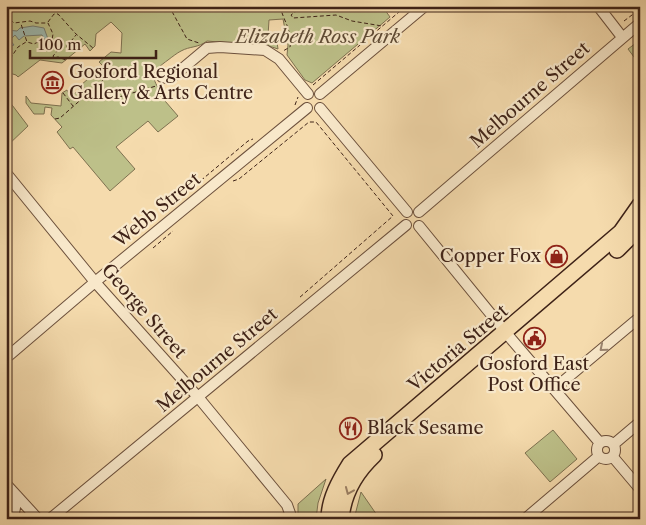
<svg xmlns="http://www.w3.org/2000/svg" width="646" height="525" viewBox="0 0 646 525" font-family="'Libre Caslon Text',serif">
  <style>
    .green { fill: #bdc089; stroke: #7e7150 }
    .water { fill: #9dbab1; stroke: #777d73 }
    .lines { fill: none; stroke-linecap: round; stroke-linejoin: round }
    .minor-casing { stroke: #6c503c; stroke-width: 12 }
    .highway-casing { stroke: #3e2217; stroke-width: 18 }
    .path { stroke: #3e2217; stroke-width: 1; stroke-dasharray: 4 2.5; stroke-linecap: butt }
    .minor { stroke: #f8e8ca; stroke-width: 10 }
    .highway { stroke: #f5dbad; stroke-width: 15 }
    .oneway { stroke: #9b8570 }
    .oneway2 { stroke: #9a7e62 }
    .labels { text-anchor: middle; stroke-width: 4.5; stroke-linejoin: round; paint-order: stroke }
    .park-label { font-size: 18px; font-style: italic; fill: #5e4a34; stroke: #f8e8ca }
    .poi-label { font-size: 18px; fill: #3e2217; stroke: #f8e8ca; text-anchor: start }
    .street-label { font-size: 18px; fill: #3e2217; stroke: #f8e8ca }
  </style>
  <rect width="100%" height="100%" fill="#f5dbad"/>
  <filter id="stains"><feTurbulence type="fractalNoise" baseFrequency=".004" numOctaves="4"/><feColorMatrix values="0 0 0 0 .2 0 0 0 0 .09 0 0 0 0 .02 0 0 0 .5 -.17"/></filter>
  <radialGradient id="worn" r=".72"><stop offset=".6" stop-color="#630" stop-opacity="0"/><stop offset="1" stop-color="#630" stop-opacity=".3"/></radialGradient>
  <path class="green" d="M 6,6 L 382,6 L 390,17 L 312,83 L 305,80 L 287,55 L 288,45 L 283,19 L 269,20 L 268,36 L 277,42 L 278,49 L 257,42 L 241,44 L 207,41 C 198,48 190,46 181,51 C 177,53 172,57 168,60 C 153,71 149,75 161,92 L 159,94 L 178,116 L 158,132 L 148,121 L 116,147 L 135,169 L 110,191 L 73,147 L 70,149 L 57,132 L 62,127 L 51,115 L 52,108 L 45,107 L 44,114 L 34,114 L 26,103 L 26,96 L 31,103 L 61,106 L 62,93 L 67,90 L 69,94 L 74,94 L 81,88 L 81,85 L 103,66 L 99,62 L 111,52 L 121,53 L 122,33 L 111,22 L 96,34 L 95,46 L 90,51 L 85,44 L 62,63 L 40,60 L 18,77 L 16,75 L 6,72 Z
    M 640,40 L 640,65 L 628,49 Z
    M 6,97 L 28,126 L 6,147 Z
    M 553,430 L 577,459 L 550,482 L 525,453 Z
    M 326,479 L 318,503 L 316,519 L 300,519 L 298,516 L 298,504 Z
    M 361,492 L 379,518 L 379,519 L 354,519 Z"/>
  <path class="water" d="M 33,26 L 44,28 L 48,39 L 47,44 L 42,35 L 24,36 L 19,40 L 15,35 L 10,40 L 14,45 L 6,48 L 6,30 L 17,31 L 20,28 Z"/>
  <g class="lines">
    <defs>
      <path id="minor" d="M 598,6 L 622,37
        M 162,77 L 170,79 L 207,48 L 220,47 L 265,50 L 279,59 L 308,94
        M 320,94 L 425,6
        M 320,108 L 407,212
        M 6,173 L 95,282 L 198,397 L 287,505 L 292,519
        M 419,212 L 640,23
        M 419,226 L 512,340 L 600,443
        M 6,358 L 95,282 L 307,108
        M 554,389 L 640,317
        M597 450a9 9 0 1 1 18 0a9 9 0 1 1-18 0Z
        M 614,444 L 640,422
        M 613,457 L 640,489
        M 6,484 L 38,519
        M 13,519 L 17,496
        M 50,519 L 406,225
        M 525,519 L 599,456"/>
      <path id="highway" d="M 617,250 L 640,227
        M 329,519 C 329,499 340,480 350,464 L 621,232 L 640,205
        M 341,519 C 343,494 356,472 374,455"/>
    </defs>
    <use href="#minor" class="minor-casing"/>
    <use href="#highway" class="highway-casing"/>
    <path class="path" d="M 169,6 L 187,39 L 199,43
      M 280,6 C 283,20 293,32 290,47 L 283,51
      M 303,6 L 291,15 L 293,18 L 336,15 L 352,21 L 382,26
      M 6,15 L 14,23 L 30,21 L 36,23 L 48,23 L 53,34 L 52,40 L 40,41 L 34,44 L 27,42 L 21,24
      M 624,21 L 640,9
      M 48,22 L 54,14 L 58,14 L 76,34 L 93,48
      M 52,40 L 60,48 L 53,56 L 54,58 L 58,57 L 66,60
      M 60,48 L 67,46 L 76,35
      M 6,59 L 10,59 L 9,73
      M 10,59 L 18,47 L 26,42
      M 313,85 L 406,6
      M 6,86 L 9,86
      M 96,88 L 104,93 L 119,97 L 156,86
      M 63,93 L 73,106
      M 295,105 L 298,97
      M 55,119 L 60,118 L 109,75 L 117,74 L 136,77 L 154,77
      M 233,181 L 239,179 L 309,122 L 316,122 L 393,216 L 299,298
      M 186,193 L 248,141 L 253,139
      M 153,248 L 173,231"/>
    <use href="#minor" class="minor"/>
    <use href="#highway" class="highway"/>
  </g>
  <defs><path id="oneway-chevron" d="M-2-3.5L2.5 0L-2 3.5" fill="none" stroke-width="1.6" stroke-linecap="round" stroke-linejoin="round" transform="scale(1.25)"/></defs>
  <use class="oneway" href="#oneway-chevron" transform="translate(603 348) rotate(140)"/>
  <use class="oneway2" href="#oneway-chevron" transform="translate(349 491) rotate(113)"/>
  <defs>
    <symbol id="museum-ring" viewBox="-11 -11 22 22"><circle r="9.5" fill="#f8e8ca" stroke="#8f2418" stroke-width="1.5"/><path d="M0-6L6-3V-2H-6V-3ZM-5-1h2V3h-2ZM-1-1h2V3h-2ZM3-1h2V3H3ZM-6 4H6V6H-6Z" fill="#8f2418"/></symbol>
    <symbol id="shop-ring" viewBox="-11 -11 22 22"><circle r="9.5" fill="#f8e8ca" stroke="#8f2418" stroke-width="1.5"/><path d="M-5-2.5h2.3a2.7 3.5 0 0 1 5.4 0H5L5.5 6h-11ZM-1.5-2.5h3a1.5 2.3 0 0 0-3 0Z" fill="#8f2418"/></symbol>
    <symbol id="civic-ring" viewBox="-11 -11 22 22"><circle r="9.5" fill="#f8e8ca" stroke="#8f2418" stroke-width="1.5"/><path d="M-.6-6.5H3V-4.5H.6V-3L4-1V1h2V6H-6V1h2V-1L-.6-3ZM-1.2 2.5V6h2.4V2.5Z" fill="#8f2418"/></symbol>
    <symbol id="restaurant-ring" viewBox="-11 -11 22 22"><circle r="9.5" fill="#f8e8ca" stroke="#8f2418" stroke-width="1.5"/><path d="M-5-6h1v4h1v-4h1v4h1v-4h1v5L-1.5 .5V6h-2V.5L-5-1ZM5-6V6H3V1.5H1.5Q1.5-4 5-6Z" fill="#8f2418"/></symbol>
  </defs>
  <g fill-rule="evenodd">
    <use href="#museum-ring" x="40" y="70" width="25" height="25"/>
    <use href="#shop-ring" x="544" y="244" width="25" height="25"/>
    <use href="#civic-ring" x="522" y="326" width="25" height="25"/>
    <use href="#restaurant-ring" x="338" y="416" width="25" height="25"/>
  </g>
  <g class="labels">
    <g class="park-label">
      <text x="318" y="43">Elizabeth Ross Park</text>
    </g>
    <g class="poi-label">
      <text x="69" y="78">Gosford Regional<tspan x="69" dy="21">Gallery &amp; Arts Centre</tspan></text>
      <text x="541" y="262" text-anchor="end">Copper Fox</text>
      <text x="534" y="370" text-anchor="middle">Gosford East<tspan x="534" dy="21">Post Office</tspan></text>
      <text x="367" y="434">Black Sesame</text>
    </g>
    <g class="street-label">
      <text transform="translate(530 95) rotate(-41)" y="6">Melbourne Street</text>
      <text transform="translate(157 210) rotate(-39)" y="6">Webb Street</text>
      <text transform="translate(144 311) rotate(49)" y="6">George Street</text>
      <text transform="translate(458 348) rotate(-40)" y="6">Victoria Street</text>
      <text transform="translate(217 360) rotate(-40)" y="6">Melbourne Street</text>
    </g>
  </g>
  <rect width="646" height="525" fill="none" stroke="#f5dbad" stroke-width="25"/>
  <rect x="8" y="8" width="631" height="510" fill="none" stroke="#3e2217" stroke-width="2.5"/>
  <rect x="12" y="12" width="621" height="500" fill="none" stroke="#3e2217"/>
  <path d="M30 50v8h126v-8" fill="none" stroke="#3e2217" stroke-width="2.5"/>
  <text x="38" y="50" font-size="15" fill="#3e2217" stroke="#f8e8ca" stroke-width="4" paint-order="stroke">100 m</text>
  <rect width="100%" height="100%" filter="url(#stains)"/>
  <rect width="100%" height="100%" fill="url(#worn)"/>
</svg>
